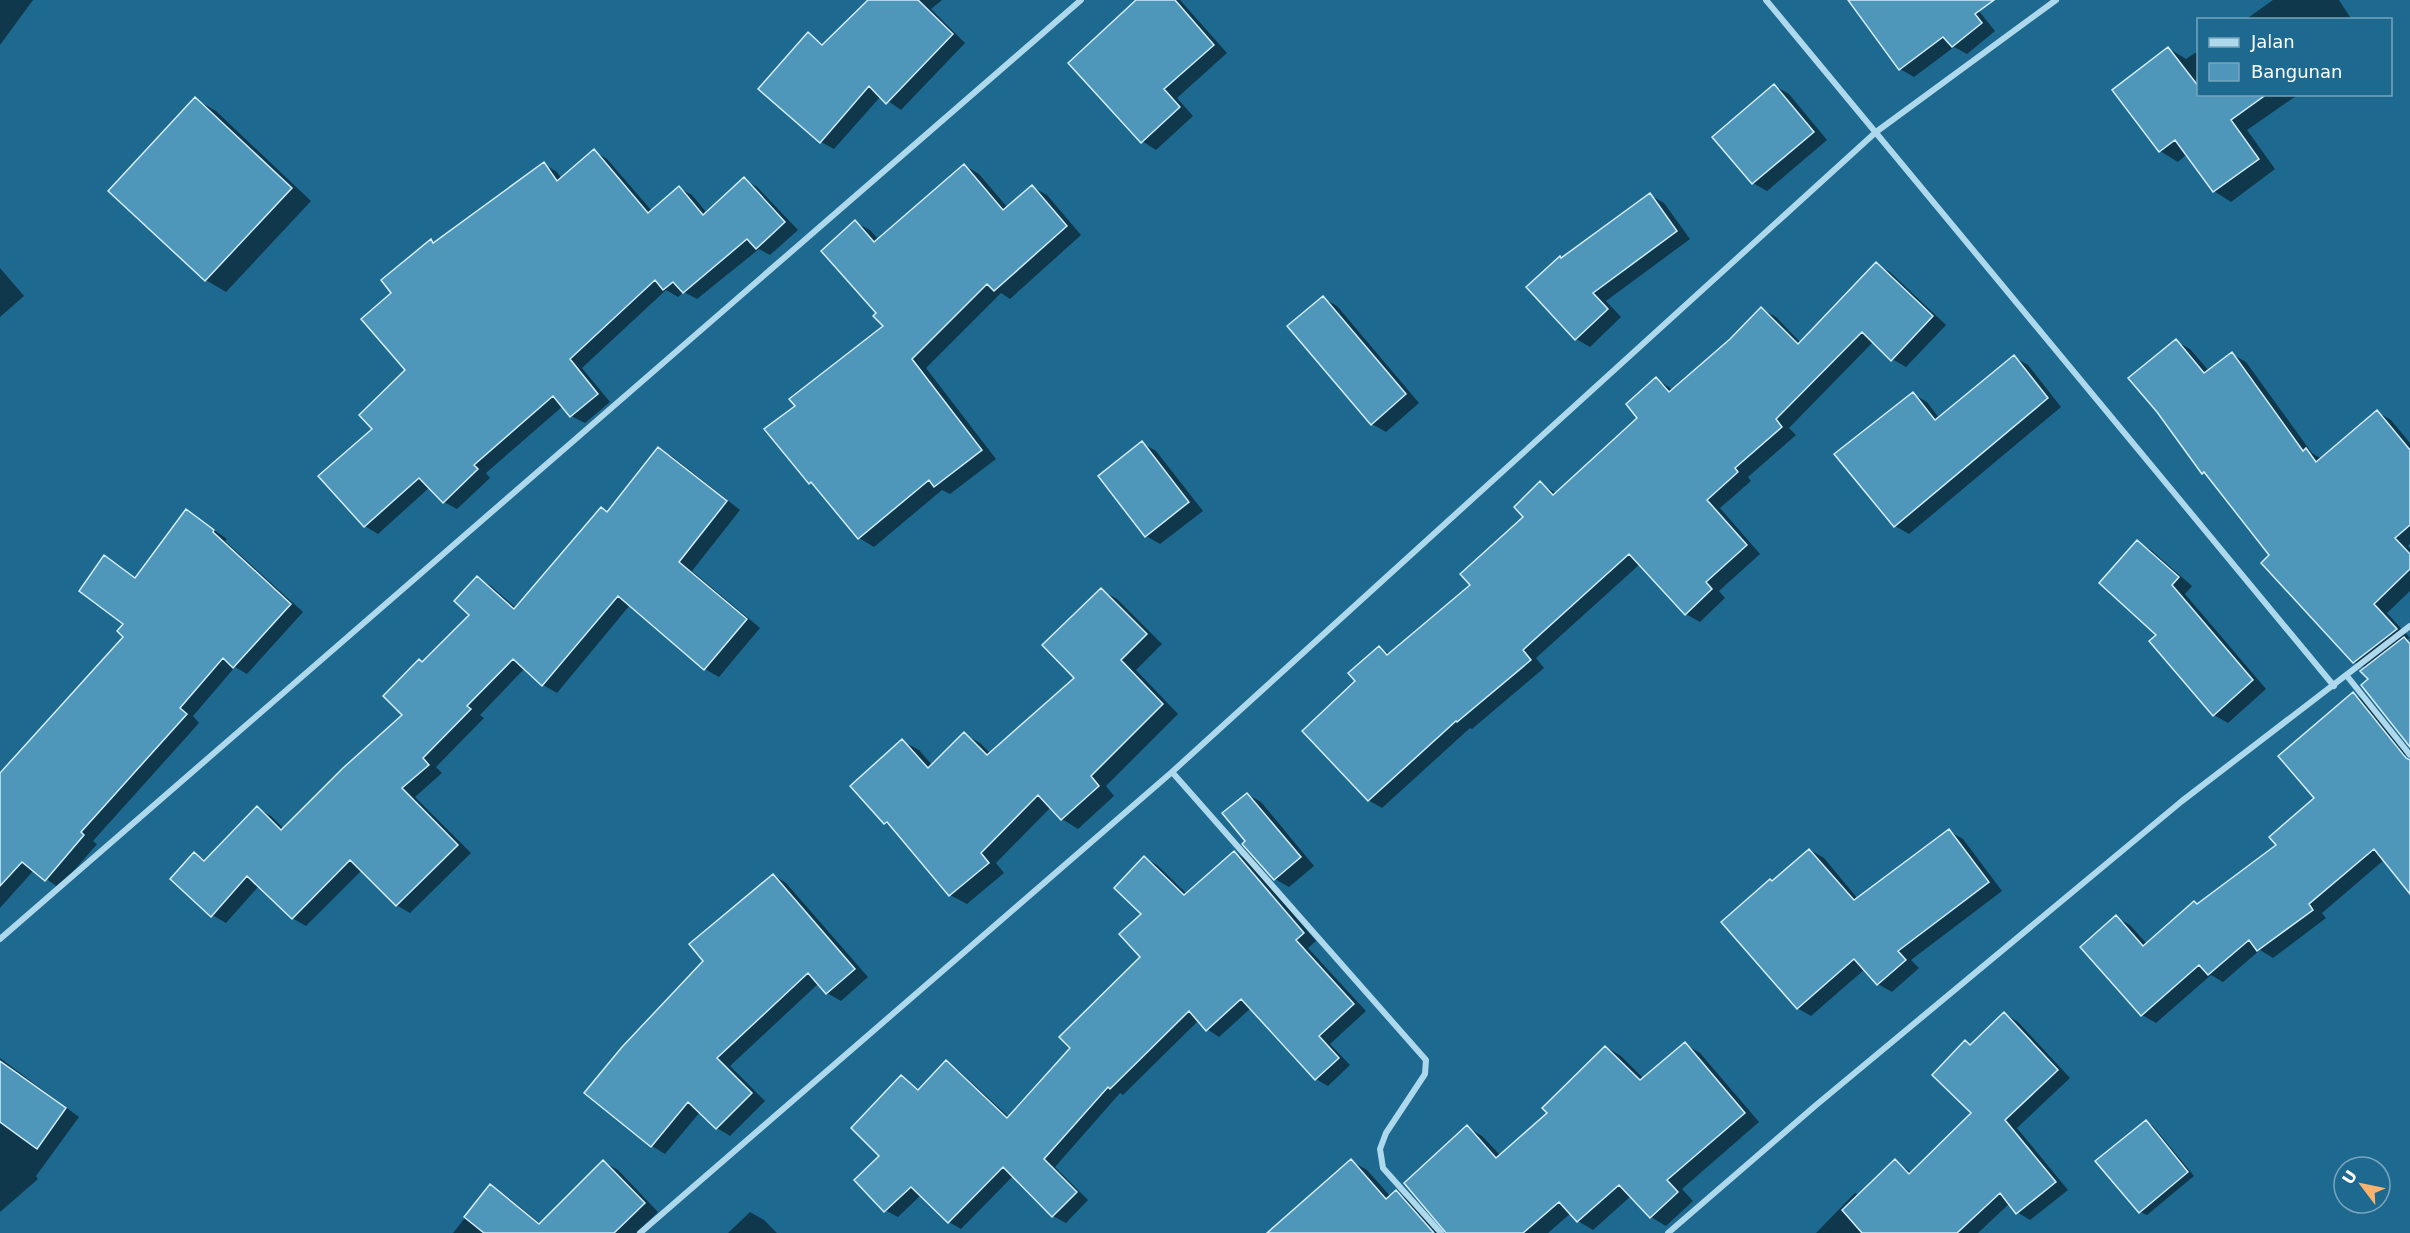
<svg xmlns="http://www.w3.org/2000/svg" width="2410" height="1233" viewBox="0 0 2410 1233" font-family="'DejaVu Sans',sans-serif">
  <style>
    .shadow { fill: #0007 }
    .building { fill: #4f97ba; stroke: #d3edfa; stroke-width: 1.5 }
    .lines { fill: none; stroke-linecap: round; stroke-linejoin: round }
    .street { stroke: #aed9ed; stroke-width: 6 }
  </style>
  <rect width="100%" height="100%" fill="#1e6990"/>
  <path class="shadow" d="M 0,0 L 33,0 L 0,45 Z
    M 870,0 L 942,0 L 931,9 L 965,43 L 901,110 L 881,96 L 834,149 L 821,142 L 808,34 L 825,45 Z
    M 1137,0 L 1180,0 L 1227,53 L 1177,98 L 1193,116 L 1156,150 L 1142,141 Z
    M 1877,0 L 1970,0 L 1995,31 L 1967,54 L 1954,47 L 1914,77 L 1900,69 Z
    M 2273,0 L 2339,0 L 2352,20 L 2245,20 Z
    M 2168,48 L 2186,59 L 2198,51 L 2198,94 L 2299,94 L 2247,130 L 2275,169 L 2231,202 L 2214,191 L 2187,154 L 2178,162 L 2160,151 L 2114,90 Z
    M 1775,86 L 1789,94 L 1827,140 L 1767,191 L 1753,183 Z
    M 195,99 L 216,111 L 311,201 L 226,292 L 206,280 Z
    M 594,151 L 607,159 L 652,211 L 679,188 L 692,195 L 707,213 L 744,179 L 757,187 L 798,230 L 770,255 L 759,249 L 697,299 L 684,292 L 678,297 L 666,290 L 582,368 L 610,402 L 585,423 L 571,416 L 563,406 L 486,473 L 490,478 L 457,509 L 444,502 L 430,487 L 378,534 L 365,526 L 321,476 L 374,429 L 407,370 L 393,293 L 431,241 L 435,244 L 544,164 L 557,172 L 562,179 Z
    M 964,165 L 979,174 L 1008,208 L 1032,187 L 1047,195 L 1081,235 L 1010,299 L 1001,293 L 926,368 L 996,459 L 950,494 L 942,490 L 874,547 L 859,538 L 818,488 L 810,483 L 797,406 L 885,326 L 879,313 L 855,222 L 870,230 L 879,240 Z
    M 1650,195 L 1664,203 L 1690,239 L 1606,301 L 1621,317 L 1590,347 L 1576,339 L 1562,259 Z
    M 1876,264 L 1890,272 L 1946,325 L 1906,367 L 1892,359 L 1874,341 L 1789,428 L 1796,435 L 1748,477 L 1751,481 L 1720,508 L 1760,554 L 1719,591 L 1725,598 L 1700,622 L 1686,614 L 1640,564 L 1536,658 L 1544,668 L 1472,729 L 1470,728 L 1382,808 L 1368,800 L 1357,681 L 1379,648 L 1390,654 L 1472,585 L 1526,517 L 1540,483 L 1557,494 L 1639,418 L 1657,379 L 1673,390 L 1731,340 L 1762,309 L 1776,317 L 1801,343 Z
    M 0,268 L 24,296 L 0,317 Z
    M 1323,298 L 1337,306 L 1419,403 L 1386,432 L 1372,424 Z
    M 2176,341 L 2190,349 L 2209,371 L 2232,354 L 2246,362 L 2312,453 L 2320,458 L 2377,412 L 2391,420 L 2410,443 L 2410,544 L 2408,546 L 2410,548 L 2410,591 L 2387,613 L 2410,638 L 2407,640 L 2410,642 L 2410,740 L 2370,679 L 2366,668 L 2354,662 L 2209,476 L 2203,473 Z
    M 2014,357 L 2028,365 L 2061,407 L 1909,534 L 1895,526 L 1913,394 L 1927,402 L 1939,418 Z
    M 1142,443 L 1156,451 L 1203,511 L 1160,544 L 1146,536 L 1100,476 Z
    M 659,449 L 673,457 L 740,510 L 692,571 L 760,628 L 719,677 L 705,669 L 630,605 L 557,693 L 543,685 L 525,668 L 480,715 L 484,718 L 436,767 L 442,773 L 415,797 L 471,853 L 410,913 L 396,905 L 362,870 L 306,926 L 292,918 L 259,886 L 226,923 L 212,915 L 194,854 L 206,860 L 257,808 L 271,816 L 284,829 L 405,715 L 423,663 L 471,615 L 477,578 L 491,586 L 516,608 L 601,508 L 608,513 Z
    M 187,511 L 227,539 L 225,541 L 303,612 L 247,674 L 235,667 L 193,716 L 199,723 L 93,841 L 97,844 L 59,888 L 34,870 L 0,908 L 0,775 L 125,637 L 125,623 L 105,557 L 137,579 Z
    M 2137,542 L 2151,550 L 2192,586 L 2185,594 L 2266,689 L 2228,723 L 2214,715 L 2158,635 Z
    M 1101,590 L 1117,599 L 1162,644 L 1136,670 L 1178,714 L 1106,786 L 1114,796 L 1078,829 L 1062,819 L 1051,807 L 996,863 L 1004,873 L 967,904 L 950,895 L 896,829 L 885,823 L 852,786 L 902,741 L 919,750 L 933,766 L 964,734 L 980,743 L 991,754 L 1076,678 Z
    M 2353,694 L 2367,702 L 2408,753 L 2397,761 L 2410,778 L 2410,881 L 2384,860 L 2322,913 L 2326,918 L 2273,958 L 2260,950 L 2223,982 L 2211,975 L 2156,1023 L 2142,1015 L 2116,917 L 2130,925 L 2147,944 L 2278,845 L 2316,798 Z
    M 1247,794 L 1261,802 L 1314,866 L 1289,887 L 1275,879 L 1244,844 L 1247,841 Z
    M 1949,831 L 1963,839 L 2002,891 L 1911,960 L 1919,968 L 1892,992 L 1878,984 L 1865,969 L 1811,1016 L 1797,1008 L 1773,882 L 1810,850 L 1824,858 L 1858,899 Z
    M 1234,852 L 1247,860 L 1316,941 L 1308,948 L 1366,1011 L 1330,1044 L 1350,1065 L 1328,1086 L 1316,1079 L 1251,1008 L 1219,1037 L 1207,1029 L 1199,1020 L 1123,1095 L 1120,1093 L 1055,1167 L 1088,1200 L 1066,1223 L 1053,1216 L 1013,1176 L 961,1229 L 949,1222 L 921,1195 L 898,1217 L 885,1210 L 881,1156 L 902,1077 L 920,1090 L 946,1062 L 958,1070 L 1010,1118 L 1072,1048 L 1142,957 L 1145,858 L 1157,865 L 1187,894 Z
    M 773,875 L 786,883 L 868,977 L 841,1001 L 827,993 L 819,983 L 730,1066 L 765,1101 L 730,1136 L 717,1128 L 700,1112 L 665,1154 L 652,1146 L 586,1093 L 705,961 Z
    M 2005,1014 L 2018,1022 L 2070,1078 L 2017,1128 L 2068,1190 L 2030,1220 L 2017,1212 L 2010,1203 L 1978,1233 L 1816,1233 L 1855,1193 L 1859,1195 L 1895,1161 L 1912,1173 L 1974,1113 L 1971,1046 Z
    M 1685,1044 L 1700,1053 L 1759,1122 L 1682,1189 L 1693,1201 L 1666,1226 L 1651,1217 L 1631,1196 L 1593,1230 L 1578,1221 L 1571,1213 L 1548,1233 L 1447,1233 L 1467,1127 L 1482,1136 L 1501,1156 L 1549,1113 L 1606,1047 L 1621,1056 L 1644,1079 Z
    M 0,1058 L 79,1117 L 36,1176 L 38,1179 L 0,1212 Z
    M 2146,1122 L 2153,1126 L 2194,1176 L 2147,1215 L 2140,1212 Z
    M 1351,1161 L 1367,1170 L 1391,1197 L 1396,1192 L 1411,1201 L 1440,1233 L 1269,1233 Z
    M 604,1162 L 618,1170 L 658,1212 L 636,1233 L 453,1233 L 490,1186 L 504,1194 L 541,1224 Z
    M 750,1212 L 764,1220 L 777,1233 L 728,1233 Z"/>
  <path class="building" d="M 868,0 L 918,0 L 953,34 L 886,104 L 869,86 L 820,143 L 758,89 L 808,32 L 822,45 Z
    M 1136,0 L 1175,0 L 1214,45 L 1164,89 L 1180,107 L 1141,143 L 1068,63 Z
    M 1848,0 L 1994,0 L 1975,14 L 1982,23 L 1952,47 L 1943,37 L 1899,70 Z
    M 2168,47 L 2199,87 L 2199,94 L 2267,94 L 2231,120 L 2259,159 L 2213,192 L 2175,140 L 2159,152 L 2112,90 Z
    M 1774,84 L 1814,132 L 1752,184 L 1712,137 Z
    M 195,97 L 292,188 L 205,281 L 108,191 Z
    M 594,149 L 648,213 L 679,186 L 703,215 L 744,177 L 785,222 L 756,249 L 747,239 L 683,293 L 673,282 L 663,290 L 655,280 L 570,359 L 598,394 L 570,417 L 553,396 L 474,465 L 478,469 L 443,503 L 419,478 L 364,527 L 318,476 L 372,429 L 359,415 L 405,370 L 361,319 L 391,293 L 381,280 L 431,239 L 433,243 L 544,162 L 557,181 Z
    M 964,164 L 1003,210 L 1032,185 L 1067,226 L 994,291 L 987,284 L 912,359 L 982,450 L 934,487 L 929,480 L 858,539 L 811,482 L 809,484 L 764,429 L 795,406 L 789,399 L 883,326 L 873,316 L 876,313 L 821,251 L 855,220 L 874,242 Z
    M 1650,193 L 1677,231 L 1593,293 L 1608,309 L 1575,340 L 1526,287 L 1560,256 L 1561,258 Z
    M 1876,262 L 1933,316 L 1891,361 L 1862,332 L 1776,419 L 1782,427 L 1735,468 L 1738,472 L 1707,500 L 1747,545 L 1706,582 L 1712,589 L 1685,615 L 1629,554 L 1523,650 L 1531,660 L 1457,722 L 1456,721 L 1368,801 L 1302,731 L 1355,681 L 1348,673 L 1379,646 L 1387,655 L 1470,585 L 1460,574 L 1523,517 L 1514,507 L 1540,481 L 1553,495 L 1637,418 L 1626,404 L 1656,377 L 1669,392 L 1730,339 L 1761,307 L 1798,344 Z
    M 1323,296 L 1406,394 L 1371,425 L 1287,326 Z
    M 2176,339 L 2204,373 L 2232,352 L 2303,451 L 2306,448 L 2316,462 L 2377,410 L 2410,450 L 2410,525 L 2395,538 L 2410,554 L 2410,569 L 2374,604 L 2397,629 L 2353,663 L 2261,563 L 2269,555 L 2204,472 L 2202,474 L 2157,412 L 2128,378 Z
    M 2014,355 L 2048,398 L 1894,527 L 1834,454 L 1913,392 L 1935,420 Z
    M 1142,441 L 1189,502 L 1145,537 L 1098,476 Z
    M 658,447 L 727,501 L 679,562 L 747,619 L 704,670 L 618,596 L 542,686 L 513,659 L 467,706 L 471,709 L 423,758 L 429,765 L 402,788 L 458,845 L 396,906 L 350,860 L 292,919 L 247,876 L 211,917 L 170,879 L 194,852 L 204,861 L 257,806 L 281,830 L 343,768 L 402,715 L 383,696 L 419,659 L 422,662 L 469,615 L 454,601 L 477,576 L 514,609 L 601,507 L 607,512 Z
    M 186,509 L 214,530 L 213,532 L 291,604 L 233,668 L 223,658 L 180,708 L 187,714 L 81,832 L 84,835 L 45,881 L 22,862 L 0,886 L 0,773 L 123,637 L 117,631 L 123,624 L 79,591 L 104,555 L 135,578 Z
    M 2137,540 L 2179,577 L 2172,585 L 2253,680 L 2213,716 L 2149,641 L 2156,635 L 2099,583 Z
    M 1101,588 L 1147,634 L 1121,660 L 1163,704 L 1091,776 L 1099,786 L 1061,820 L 1038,795 L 981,853 L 989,863 L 949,896 L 887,822 L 884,824 L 850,786 L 902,739 L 928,768 L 964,732 L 987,755 L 1074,678 L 1042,645 Z
    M 2404,637 L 2410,644 L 2410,747 L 2361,685 L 2368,679 L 2360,671 Z
    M 2353,692 L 2406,758 L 2410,760 L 2410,894 L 2374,849 L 2309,904 L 2313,910 L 2257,951 L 2249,940 L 2208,975 L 2199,965 L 2141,1016 L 2080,947 L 2116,915 L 2143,946 L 2194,901 L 2197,904 L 2276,845 L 2269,837 L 2314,798 L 2278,756 Z
    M 1247,793 L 1301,857 L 1274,880 L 1242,844 L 1245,841 L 1222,813 Z
    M 1949,829 L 1989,882 L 1898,951 L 1906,960 L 1877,985 L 1854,959 L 1797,1009 L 1721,922 L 1770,879 L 1772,881 L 1809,849 L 1854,900 Z
    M 1234,851 L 1304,933 L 1296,940 L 1354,1004 L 1319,1036 L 1339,1058 L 1315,1080 L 1241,999 L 1206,1031 L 1189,1011 L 1110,1089 L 1108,1087 L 1044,1159 L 1077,1192 L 1052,1217 L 1003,1167 L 948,1223 L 911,1187 L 884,1212 L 854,1180 L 879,1156 L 851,1128 L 901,1075 L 918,1090 L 946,1060 L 1007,1118 L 1070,1048 L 1059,1037 L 1140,957 L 1119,934 L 1141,914 L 1114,888 L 1144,856 L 1184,895 Z
    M 773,874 L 855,969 L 826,994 L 808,973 L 717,1058 L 752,1093 L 716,1129 L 688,1102 L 651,1147 L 584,1093 L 622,1047 L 703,961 L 689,944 Z
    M 2004,1012 L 2058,1070 L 2005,1120 L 2056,1182 L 2016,1214 L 2000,1193 L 1957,1233 L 1862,1233 L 1842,1210 L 1895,1159 L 1909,1174 L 1971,1113 L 1932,1075 L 1965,1040 L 1970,1045 Z
    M 1685,1042 L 1745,1113 L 1667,1180 L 1678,1192 L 1650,1218 L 1619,1185 L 1577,1222 L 1559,1202 L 1523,1233 L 1446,1233 L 1404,1183 L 1467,1125 L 1496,1158 L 1547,1113 L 1542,1108 L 1605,1046 L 1640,1080 Z
    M 0,1061 L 66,1108 L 37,1149 L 0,1122 Z
    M 2146,1120 L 2188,1172 L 2139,1213 L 2095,1161 Z
    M 1351,1159 L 1386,1199 L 1396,1190 L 1434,1233 L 1267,1233 Z
    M 603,1160 L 645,1203 L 614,1233 L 484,1233 L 464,1217 L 490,1184 L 539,1224 Z"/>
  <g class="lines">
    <path class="street" d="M 1766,0 L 2334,686
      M 2347,676 L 2410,755
      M 1172,772 L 1426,1060 L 1425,1074 L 1386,1133 L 1380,1149 L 1383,1168 L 1441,1233
      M 0,939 L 1081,0
      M 640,1233 L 1172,772 L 1876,132 L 2056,0
      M 1668,1233 L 1815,1106 L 2182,801 L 2410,626"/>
  </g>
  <rect x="2197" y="18" width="195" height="78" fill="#1e6990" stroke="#78a5bc" stroke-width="1.5"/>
  <rect x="2209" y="38" width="30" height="9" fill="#aed9ed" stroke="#78a5bc" stroke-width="1.5"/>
  <text x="2251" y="48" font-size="18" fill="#ffffff">Jalan</text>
  <rect x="2209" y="63" width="30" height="18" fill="#4f97ba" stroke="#78a5bc" stroke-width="1.5"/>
  <text x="2251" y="78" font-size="18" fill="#ffffff">Bangunan</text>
  <g transform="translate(2362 1185) rotate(302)"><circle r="28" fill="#1e6990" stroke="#78a5bc" stroke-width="1.5"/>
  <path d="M0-4.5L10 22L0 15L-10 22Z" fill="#fcb36d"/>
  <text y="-9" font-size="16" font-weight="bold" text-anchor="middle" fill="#ffffff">U</text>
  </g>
</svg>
